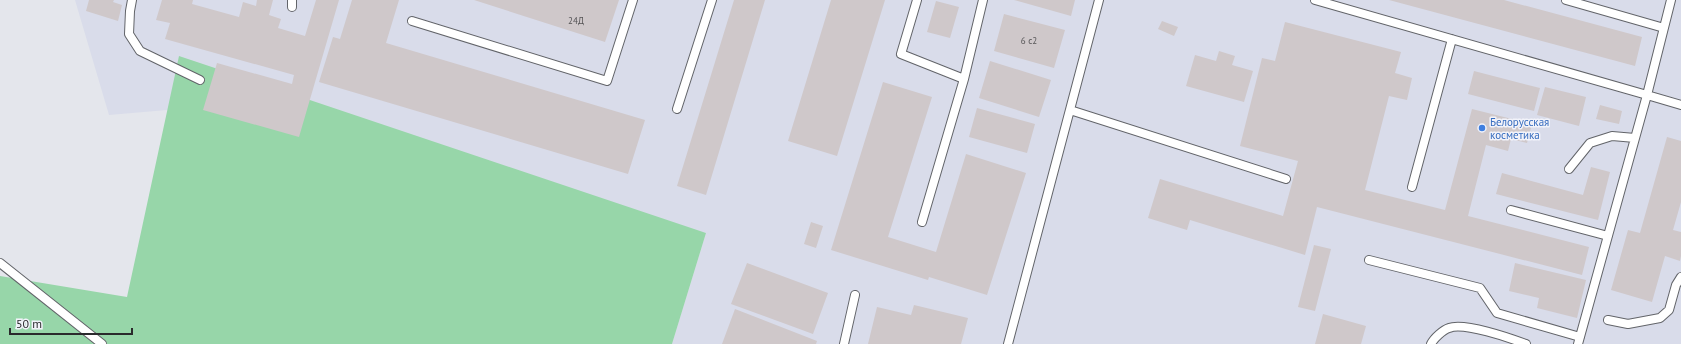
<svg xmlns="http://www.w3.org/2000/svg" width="1681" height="344" viewBox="0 0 1681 344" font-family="'PT Sans',sans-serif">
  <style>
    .built { fill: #d9dcea }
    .green { fill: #97d6a9 }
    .building { fill: #cfc8ca }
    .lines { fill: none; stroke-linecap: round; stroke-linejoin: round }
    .lane-casing { stroke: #626469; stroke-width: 10 }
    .lane { stroke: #fff; stroke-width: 8 }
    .shop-dot { fill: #3f7fe0; stroke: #f2f3fa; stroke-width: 1.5 }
    .labels { text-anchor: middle; stroke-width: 3; stroke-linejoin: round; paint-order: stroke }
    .number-label { font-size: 9px; fill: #535254 }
    .shop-label { font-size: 11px; fill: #366cbe; stroke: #f2f3fa; text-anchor: start }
  </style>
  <rect width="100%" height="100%" fill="#e4e6ec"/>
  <path class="built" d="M 75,0 L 1681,0 L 1681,344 L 672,344 L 706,233 L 167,110 L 109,115 Z"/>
  <path class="green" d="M 179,56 L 706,233 L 672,344 L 0,344 L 0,276 L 127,297 Z"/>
  <path class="building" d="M 89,0 L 114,0 L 113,2 L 122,5 L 118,21 L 86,11 Z
    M 162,0 L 193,0 L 192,4 L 239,17 L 243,2 L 256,6 L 257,0 L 273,0 L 269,15 L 281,19 L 278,28 L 305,36 L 316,0 L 339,0 L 299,137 L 203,110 L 217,63 L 292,84 L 294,75 L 165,39 L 170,23 L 156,20 Z
    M 352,0 L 399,0 L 386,43 L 645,120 L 628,174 L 319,82 L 333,37 L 340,39 Z
    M 474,0 L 619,0 L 605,42 Z
    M 734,0 L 765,0 L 706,195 L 677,186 Z
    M 831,0 L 885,0 L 837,156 L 788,141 Z
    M 1014,0 L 1075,0 L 1071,16 Z
    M 1389,0 L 1504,0 L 1642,37 L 1635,66 Z
    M 936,1 L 959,7 L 950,38 L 927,32 Z
    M 1004,14 L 1065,30 L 1054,68 L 994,51 Z
    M 1162,21 L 1178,27 L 1174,36 L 1158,29 Z
    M 1285,22 L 1401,52 L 1395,73 L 1412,78 L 1407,100 L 1389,96 L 1365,190 L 1445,210 L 1472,109 L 1532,124 L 1527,143 L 1511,139 L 1508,151 L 1486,145 L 1468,216 L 1589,247 L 1582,275 L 1317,207 L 1305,255 L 1190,220 L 1187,230 L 1148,218 L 1160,179 L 1283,216 L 1298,161 L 1240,146 L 1262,58 L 1275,61 Z
    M 1219,51 L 1235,56 L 1232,65 L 1253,71 L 1244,102 L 1186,86 L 1195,55 L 1216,61 Z
    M 990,61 L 1051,80 L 1039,117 L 979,98 Z
    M 1474,71 L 1540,88 L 1534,111 L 1468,94 Z
    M 883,82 L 932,97 L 888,237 L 936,252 L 966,154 L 1026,173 L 987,295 L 929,277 L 928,280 L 831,250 Z
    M 1545,87 L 1586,97 L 1579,126 L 1537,115 Z
    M 1600,105 L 1622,111 L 1619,124 L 1596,119 Z
    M 977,108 L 1035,124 L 1027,153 L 969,137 Z
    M 1667,137 L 1681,141 L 1681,202 L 1673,230 L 1681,232 L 1681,256 L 1680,261 L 1665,256 L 1652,302 L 1611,290 L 1628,230 L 1640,233 Z
    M 1591,167 L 1610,172 L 1598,220 L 1496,194 L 1502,173 L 1583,195 Z
    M 811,222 L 823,226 L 816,248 L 804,244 Z
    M 1314,245 L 1331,249 L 1315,311 L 1298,307 Z
    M 747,263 L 828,293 L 813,334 L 731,304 Z
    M 1515,263 L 1586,280 L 1577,318 L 1537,308 L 1539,298 L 1509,291 Z
    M 914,305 L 968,318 L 961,344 L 868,344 L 877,307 L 911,315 Z
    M 735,309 L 817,341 L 816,344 L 722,344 Z
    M 1323,314 L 1366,326 L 1361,344 L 1315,344 Z"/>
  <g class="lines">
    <defs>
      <path id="lane" d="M 132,0 L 130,11 L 129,34 L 140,51 L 200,80
        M 917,0 L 901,54 L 964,79
        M 1315,0 L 1647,95 L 1578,344
        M 1566,0 L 1664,28
        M 1671,0 L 1647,95 L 1681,105
        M 292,7 L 292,0
        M 412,21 L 607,81 L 633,0
        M 677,109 L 712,0
        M 1070,110 L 1286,179
        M 1569,169 L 1590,143 L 1612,136 L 1635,138
        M 1412,187 L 1452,39
        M 1511,210 L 1608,236
        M 922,222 L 964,79 L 983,0
        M 1369,260 L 1480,288 L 1497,313 L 1580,337
        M 0,263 L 102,344
        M 1608,320 L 1628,324 L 1660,318 L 1669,310 L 1676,285 L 1681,277
        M 844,344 L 855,295
        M 1008,344 L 1099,0
        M 1431,344 C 1434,338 1443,330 1449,328 C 1464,322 1510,338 1526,344"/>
    </defs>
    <use href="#lane" class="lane-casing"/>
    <use href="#lane" class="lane"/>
  </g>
  <circle class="shop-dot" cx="1482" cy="128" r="4"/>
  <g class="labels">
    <g class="number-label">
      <text x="576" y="24">24Д</text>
      <text x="1029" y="44">6 с2</text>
    </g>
    <g class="shop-label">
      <text x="1490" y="126">Белорусская<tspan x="1490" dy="13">косметика</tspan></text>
    </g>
  </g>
  <path d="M10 328v6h122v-6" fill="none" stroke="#2a2a2c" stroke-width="2"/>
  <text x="16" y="328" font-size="12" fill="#2a2a2c" stroke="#f2f3fa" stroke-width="3" paint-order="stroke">50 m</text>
</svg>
